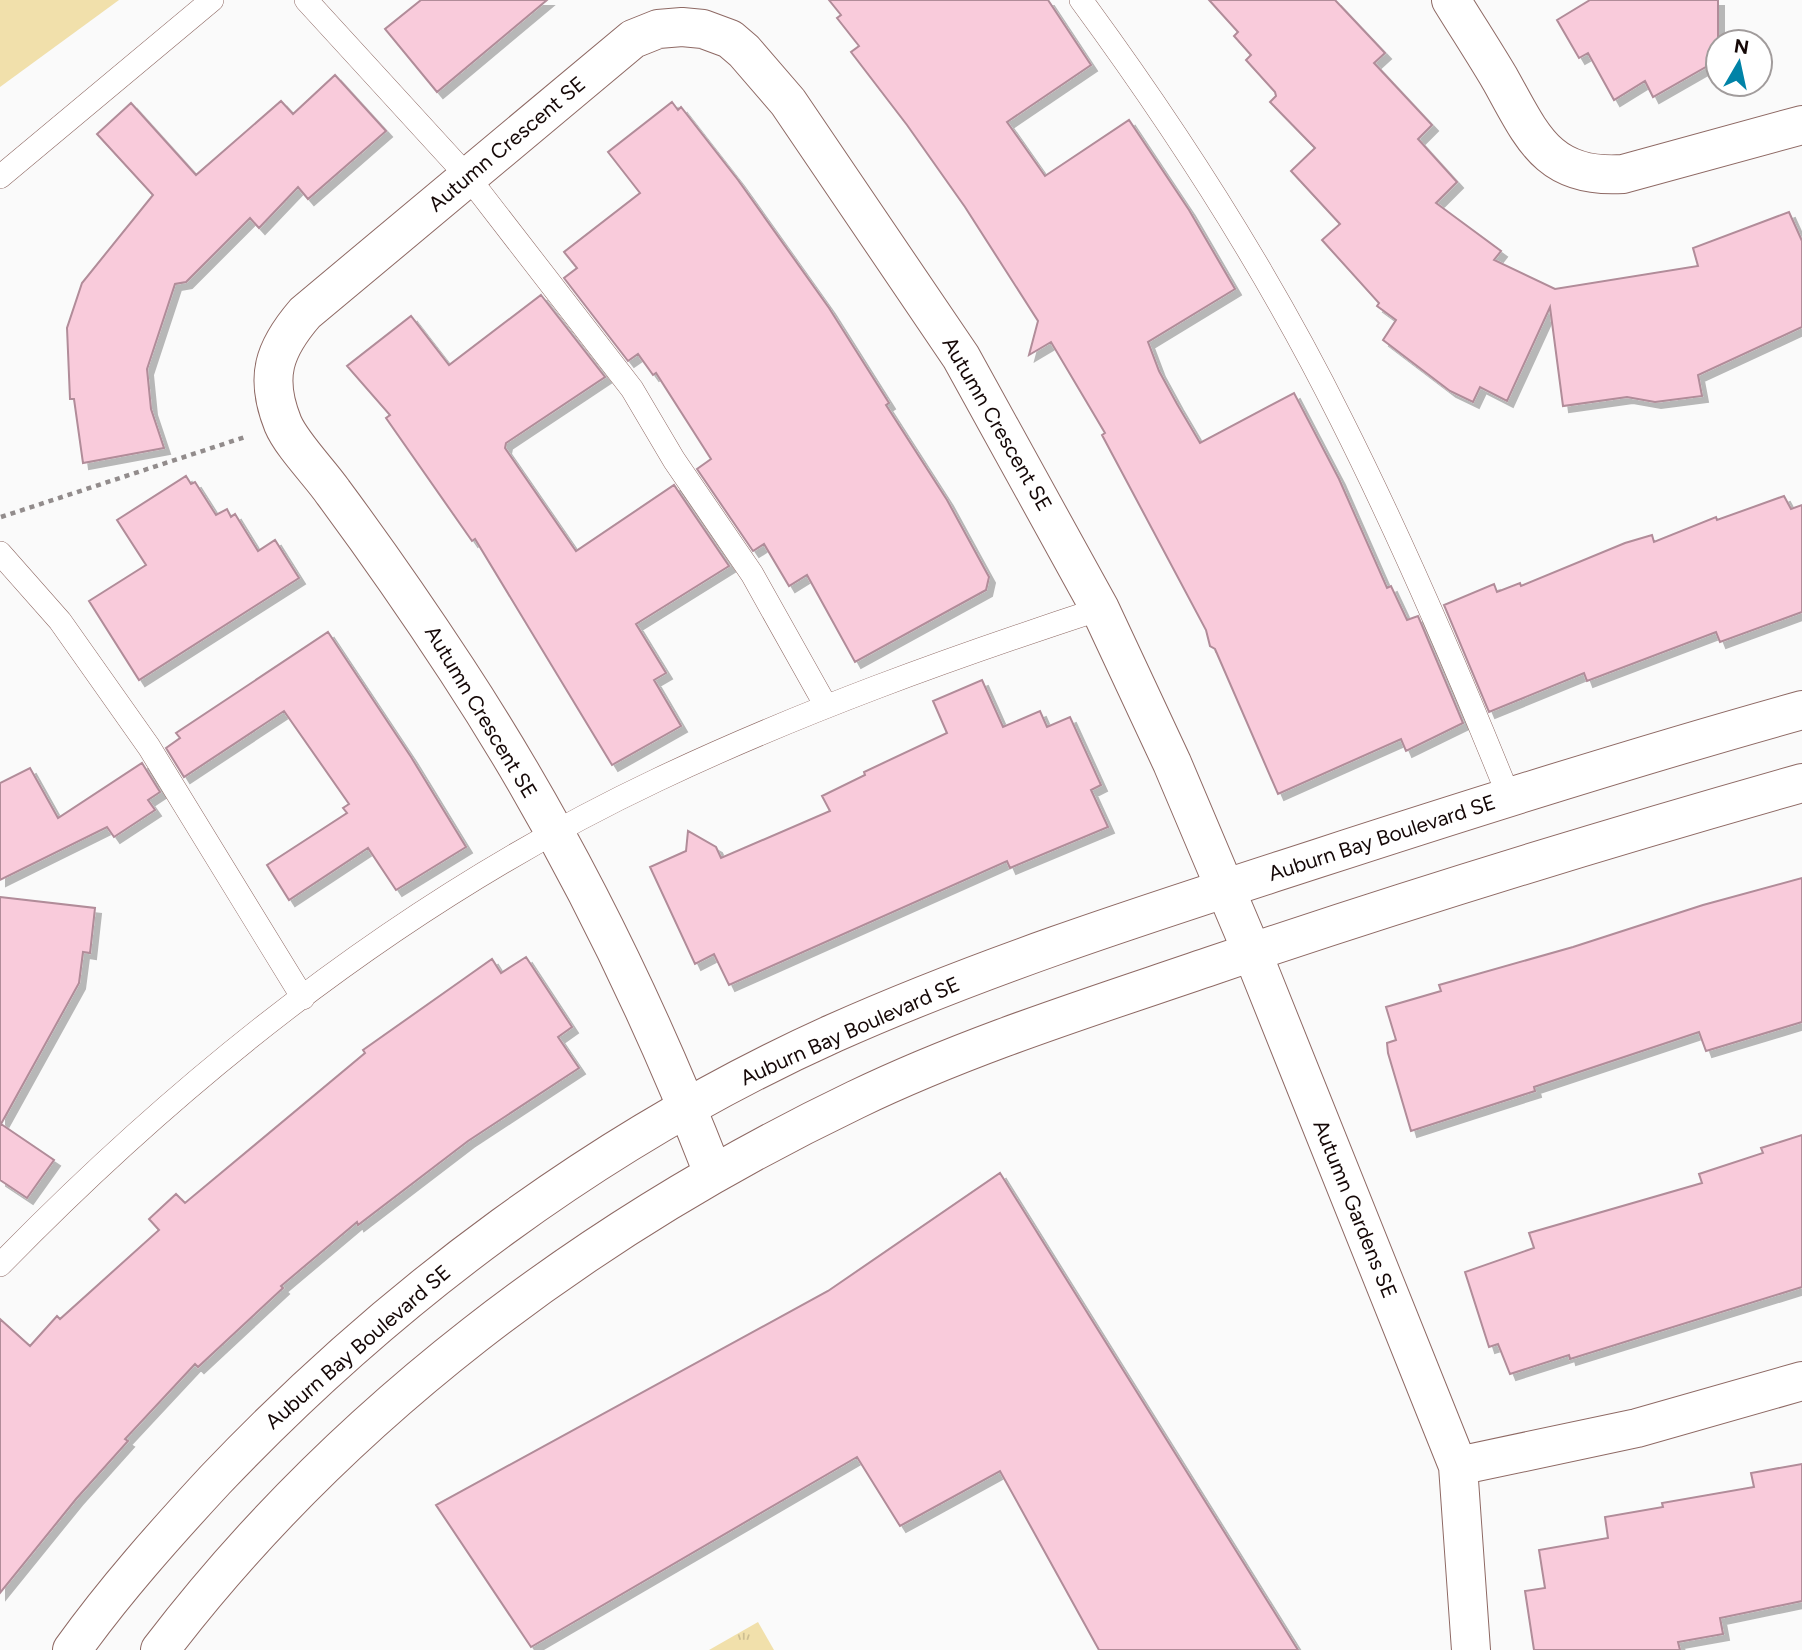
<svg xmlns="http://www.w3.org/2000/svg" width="1802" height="1650" viewBox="0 0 1802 1650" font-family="Figtree,sans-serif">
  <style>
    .grass { fill: #f1e0ab }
    .park { fill: url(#park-tufts) }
    .building { fill: #f9cbdb; stroke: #b18c99; stroke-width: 2; filter: url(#shadow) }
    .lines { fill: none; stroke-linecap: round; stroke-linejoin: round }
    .service-casing { stroke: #8e6964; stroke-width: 24 }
    .minor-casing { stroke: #8e6964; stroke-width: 40 }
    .tertiary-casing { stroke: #8e6964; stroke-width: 40 }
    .path { stroke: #928c8c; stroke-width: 4.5; stroke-dasharray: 5 5; stroke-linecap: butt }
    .service { stroke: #fff; stroke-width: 23 }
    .minor { stroke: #fff; stroke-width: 38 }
    .tertiary { stroke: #fff; stroke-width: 38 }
    .labels { text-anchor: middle; stroke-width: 5; stroke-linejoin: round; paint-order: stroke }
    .street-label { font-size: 21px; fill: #150807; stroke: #fff }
  </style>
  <defs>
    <pattern id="park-tufts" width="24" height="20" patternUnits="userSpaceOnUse" patternTransform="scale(1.75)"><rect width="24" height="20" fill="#f1e0ab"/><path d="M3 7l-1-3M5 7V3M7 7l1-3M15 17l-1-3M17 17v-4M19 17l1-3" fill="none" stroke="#cebf92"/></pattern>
    <filter id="shadow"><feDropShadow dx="6" dy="6" stdDeviation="0" flood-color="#0004"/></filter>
  </defs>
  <rect width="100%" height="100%" fill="#fafafa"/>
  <path class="grass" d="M 0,0 L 119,0 L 0,87 Z"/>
  <path class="park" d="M 758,1622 L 774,1650 L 709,1650 Z"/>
  <path class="building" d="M 421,0 L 547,0 L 437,92 L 385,29 Z
    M 829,0 L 1048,0 L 1091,65 L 1007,122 L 1045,176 L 1129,120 L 1189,210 L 1235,289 L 1148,342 L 1159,371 L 1177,404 L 1200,443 L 1294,393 L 1339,479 L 1387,588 L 1391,586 L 1407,620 L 1418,616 L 1463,723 L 1406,751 L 1401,739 L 1278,794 L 1215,649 L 1210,646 L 1206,630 L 1102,435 L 1105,433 L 1051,342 L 1029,355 L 1038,321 L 965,207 L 907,125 L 851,52 L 859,46 L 837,18 L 841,15 Z
    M 1209,0 L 1335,0 L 1385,53 L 1374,63 L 1432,125 L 1418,139 L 1457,182 L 1436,203 L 1501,251 L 1494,260 L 1555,289 L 1698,266 L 1693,248 L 1789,212 L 1802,241 L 1802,327 L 1698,375 L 1702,396 L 1655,402 L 1627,397 L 1563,406 L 1550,307 L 1507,401 L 1480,387 L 1473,402 L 1450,391 L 1383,340 L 1396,320 L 1377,306 L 1379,303 L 1322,240 L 1340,224 L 1291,171 L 1315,148 L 1270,102 L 1276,96 L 1275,92 L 1246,60 L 1251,55 L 1234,36 L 1238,32 Z
    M 1590,0 L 1718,0 L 1718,60 L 1653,97 L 1645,81 L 1614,100 L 1588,53 L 1579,58 L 1557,20 Z
    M 335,75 L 386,131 L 308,199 L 298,187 L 259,228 L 250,218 L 186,282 L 175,284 L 147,369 L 151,409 L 164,448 L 83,463 L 74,399 L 70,399 L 67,328 L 82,283 L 153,195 L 97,134 L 131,103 L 196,175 L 281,101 L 293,114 Z
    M 672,102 L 678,110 L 681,107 L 738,180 L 829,308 L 889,403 L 886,405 L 947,500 L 989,577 L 986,590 L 855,662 L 807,575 L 789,586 L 764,544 L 753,551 L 697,469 L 711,459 L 656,373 L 653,375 L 638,354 L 628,361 L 564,278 L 577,268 L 564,252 L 640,193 L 608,152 Z
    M 541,295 L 605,377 L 506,443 L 505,448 L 576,551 L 674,485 L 729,566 L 636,624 L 666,673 L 654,680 L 681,726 L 612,765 L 475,539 L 472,541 L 386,418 L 390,415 L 347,366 L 411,316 L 449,365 Z
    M 186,476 L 191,484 L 195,482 L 216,515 L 227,509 L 231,517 L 235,514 L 258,551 L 275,540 L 299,578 L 139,680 L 89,601 L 146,565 L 117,520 Z
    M 1784,496 L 1791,509 L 1802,505 L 1802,612 L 1720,642 L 1716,632 L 1587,681 L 1584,673 L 1489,712 L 1444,605 L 1494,584 L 1497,592 L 1520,583 L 1521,586 L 1625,543 L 1652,535 L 1654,542 L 1716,517 L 1717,520 Z
    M 328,632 L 411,757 L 466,847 L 396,890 L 368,848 L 289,900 L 267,865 L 347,813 L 343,808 L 349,804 L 284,711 L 184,777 L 166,748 L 180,738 L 176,733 Z
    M 982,680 L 1003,727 L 1040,711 L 1047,727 L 1070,717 L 1101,785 L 1091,790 L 1108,827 L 1010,868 L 1007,861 L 729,985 L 714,954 L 695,964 L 650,867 L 686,851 L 688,831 L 716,847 L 721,858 L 830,811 L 822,796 L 865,775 L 864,772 L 947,733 L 933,701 Z
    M 142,763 L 160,792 L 148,800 L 155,810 L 114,837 L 107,827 L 0,880 L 0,783 L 30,768 L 58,818 Z
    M 1802,878 L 1802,1022 L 1706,1051 L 1699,1032 L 1534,1087 L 1535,1091 L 1411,1131 L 1388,1053 L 1387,1043 L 1396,1040 L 1386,1007 L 1441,991 L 1439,985 L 1573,947 L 1703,905 Z
    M 0,897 L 95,908 L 90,953 L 83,952 L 79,983 L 1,1124 L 54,1160 L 27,1198 L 0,1180 Z
    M 526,957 L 572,1027 L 558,1037 L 579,1068 L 468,1141 L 358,1225 L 357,1222 L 281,1286 L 283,1288 L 198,1367 L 195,1364 L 125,1439 L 128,1441 L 76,1499 L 0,1593 L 0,1319 L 30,1346 L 57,1316 L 60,1319 L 159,1230 L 149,1219 L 176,1194 L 185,1203 L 365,1053 L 363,1050 L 465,978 L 492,959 L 501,973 Z
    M 1802,1135 L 1802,1287 L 1570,1359 L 1569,1355 L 1510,1374 L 1498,1344 L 1489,1347 L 1465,1272 L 1534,1248 L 1529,1233 L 1702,1183 L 1699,1174 L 1763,1153 L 1761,1148 Z
    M 1000,1173 L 1298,1650 L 1099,1650 L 1000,1471 L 900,1526 L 857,1457 L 531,1647 L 436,1505 L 828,1291 Z
    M 1802,1464 L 1802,1601 L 1720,1618 L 1723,1634 L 1678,1642 L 1680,1650 L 1534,1650 L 1525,1591 L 1545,1588 L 1539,1550 L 1608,1538 L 1605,1517 L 1663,1507 L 1662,1503 L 1754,1487 L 1751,1473 Z"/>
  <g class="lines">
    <defs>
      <path id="service" d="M 306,0 L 468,177 L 632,389 L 674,460 L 752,574 L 826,706
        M 1081,0 C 1178,132 1268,272 1341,419 C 1403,542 1457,668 1509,797
        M 0,177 L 212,0
        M 0,553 L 60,621 L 149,747 L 303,998
        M 0,1265 C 190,1070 410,897 657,780 C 800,712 950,658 1100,609"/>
      <path id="minor" d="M 1451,0 C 1467,26 1484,52 1500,79 C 1532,136 1547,179 1623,174 L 1802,125
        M 713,1173 C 645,998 560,827 457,670 C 417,609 376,550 333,492 C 319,472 292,445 283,424 C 264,377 274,349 305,313 L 633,39 L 658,29 L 682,27 L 703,29 L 730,39 L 744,51 L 788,102 L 961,357 L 1100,609 L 1172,763 L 1252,952 L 1458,1466 L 1471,1650
        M 1458,1466 L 1637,1428 L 1802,1381"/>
      <path id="tertiary" d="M 72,1650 C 115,1590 165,1534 215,1480 C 391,1295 601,1138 834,1033 C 991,963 1156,911 1319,858 C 1479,806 1640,755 1802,710
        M 160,1650 C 340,1414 588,1228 855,1100 C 969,1045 1091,1007 1211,966 C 1406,900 1604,839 1802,783"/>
    </defs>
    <use href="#service" class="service-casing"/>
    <use href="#minor" class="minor-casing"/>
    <use href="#tertiary" class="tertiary-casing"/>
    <path class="path" d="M 1,517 L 245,437"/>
    <use href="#service" class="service"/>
    <use href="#minor" class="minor"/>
    <use href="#tertiary" class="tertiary"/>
  </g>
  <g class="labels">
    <g class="street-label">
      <text transform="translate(507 144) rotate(-40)" y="7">Autumn Crescent SE</text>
      <text transform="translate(997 424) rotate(60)" y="7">Autumn Crescent SE</text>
      <text transform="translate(481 712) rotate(59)" y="7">Autumn Crescent SE</text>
      <text transform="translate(1382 838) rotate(-18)" y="7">Auburn Bay Boulevard SE</text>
      <text transform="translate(850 1031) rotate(-24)" y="7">Auburn Bay Boulevard SE</text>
      <text transform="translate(1355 1209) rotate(68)" y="7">Autumn Gardens SE</text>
      <text transform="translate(358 1347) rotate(-41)" y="7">Auburn Bay Boulevard SE</text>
    </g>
  </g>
  <g transform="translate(1739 63) rotate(9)"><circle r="33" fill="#ffffff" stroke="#a19c9c" stroke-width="2"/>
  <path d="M0-5L12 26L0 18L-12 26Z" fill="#0083a7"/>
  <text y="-10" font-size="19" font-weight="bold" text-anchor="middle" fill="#150807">N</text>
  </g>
</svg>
